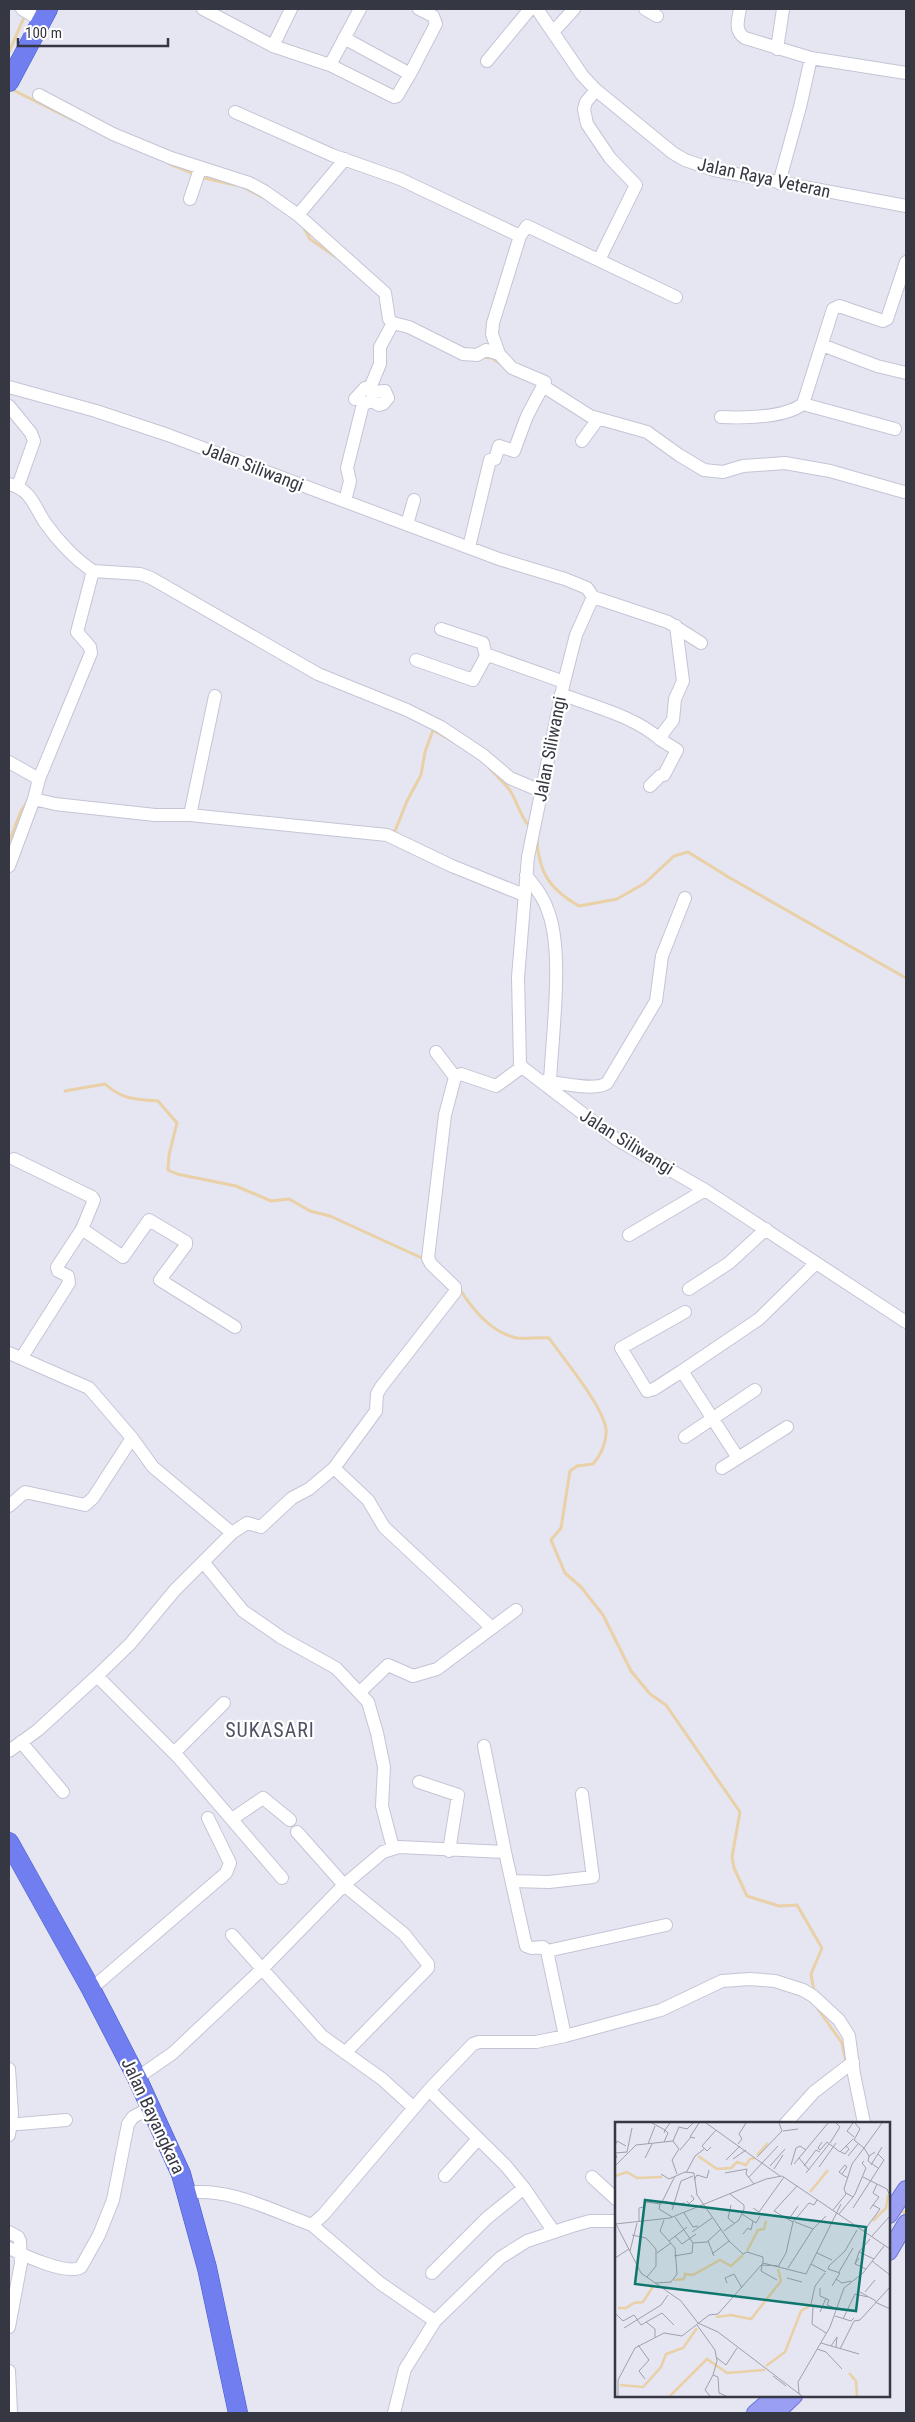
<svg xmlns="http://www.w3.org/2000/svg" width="915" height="2422" viewBox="0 0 915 2422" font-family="'Roboto Condensed',sans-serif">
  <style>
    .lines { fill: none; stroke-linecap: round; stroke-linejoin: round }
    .stream { stroke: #e9d0a6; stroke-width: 3 }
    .minor-casing { stroke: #c3c5d6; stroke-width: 14 }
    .major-casing { stroke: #6c74d8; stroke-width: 18 }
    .highway-casing { stroke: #4256ce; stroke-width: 20 }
    .minor { stroke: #fff; stroke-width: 12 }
    .major { stroke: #9a9ff4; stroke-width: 16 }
    .highway { stroke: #717ef0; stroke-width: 19 }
    .labels { text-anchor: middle; stroke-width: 4.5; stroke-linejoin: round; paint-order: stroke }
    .street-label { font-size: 18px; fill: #353742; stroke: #fff }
    .quarter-label { font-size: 20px; letter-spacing: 1px; fill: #4d5164; stroke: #fff }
    .inset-river { fill: none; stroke: #e9d0a6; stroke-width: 2.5 }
    .inset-road { fill: none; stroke: #9fa0ab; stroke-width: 1 }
    .view { fill: #0f766e; fill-opacity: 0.15; stroke: #0f766e; stroke-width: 2.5 }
    .inset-edge { fill: none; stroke: #353742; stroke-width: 2.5 }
  </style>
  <rect width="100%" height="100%" fill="#e5e6f1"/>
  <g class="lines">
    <path class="stream" d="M 9,52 L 25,15
      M 9,88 L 73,120
      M 170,164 L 194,174
      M 200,177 L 235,185
      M 241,186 L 264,198
      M 304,228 L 310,239 L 336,257
      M 483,357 L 492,358 L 502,365
      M 489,768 C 496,775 503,782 509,789 C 518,802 520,818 531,828
      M 389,831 L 395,831 L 407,801 L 421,775 L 425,752 L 433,730 L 452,741
      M 537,841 C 539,874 551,890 579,906 L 617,899 L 645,883 L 674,856 L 688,852 L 730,878 L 906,978
      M 9,842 L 21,811 L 27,802
      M 65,1091 L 105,1084 C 123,1100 135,1099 158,1101 L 177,1123 L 169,1155 L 168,1170 L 177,1174 L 236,1186 L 271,1201 L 289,1199 L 310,1211 L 330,1216 L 424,1259
      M 459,1288 C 472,1309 492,1333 517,1338 C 527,1339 538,1337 549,1338 C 563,1358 603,1406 606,1429 C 607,1442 601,1455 593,1464 L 577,1466 L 570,1471 L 561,1528 L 551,1540 L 565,1573 L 581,1587 L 603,1615 L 631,1671 L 650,1694 L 666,1705 L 740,1812 L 732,1857 L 734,1868 L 747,1896 L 779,1906 L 797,1905 L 822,1948 L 811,1974 L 814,1991
      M 818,2009 L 842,2043 L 846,2062
      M 899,2210 L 906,2213"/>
    <defs>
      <path id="minor" d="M 22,9 L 42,21
        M 203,9 L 273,46 L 330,65 L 394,97 L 397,96 L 410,74
        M 537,9 L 582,75 L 596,90 L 673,153 L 685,160 L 714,170 L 906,206
        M 645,9 L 657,16
        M 740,9 C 738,20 734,31 745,38 L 811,58 L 906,73
        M 553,32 L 574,9
        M 344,38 L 410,74 L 436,24 L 433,16 L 419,9
        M 273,46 L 291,9
        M 777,49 L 783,9
        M 487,61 L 530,9
        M 330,65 L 360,9
        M 596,90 L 586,102 L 584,109 L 587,124 L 610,158 L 636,185 L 599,260
        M 39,95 L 113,134 L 171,158 L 249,183 L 264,191 L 298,215 L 385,293 L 389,319 L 393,323 L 409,327 L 463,354 L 477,355 L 486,350 L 499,354 L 492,334 L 493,323 L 520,236 L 527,226 L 676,297
        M 235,112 L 332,155 L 400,179 L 520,236
        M 779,183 L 800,107 L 811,58
        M 190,199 L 200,169
        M 298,215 L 345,159
        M 822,345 L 877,366 L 906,373
        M 543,386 L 590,416 L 647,432 L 679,455 L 704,470 L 723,472 L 743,466 L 785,463 L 830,471 L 904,492
        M 9,387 L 96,411 L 168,435 L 499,559 L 565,579 L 587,588 L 593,597 L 576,635 L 564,682 L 528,857 L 518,977 L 520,1063 L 522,1067 L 616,1139 L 705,1190 L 906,1322
        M 355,399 L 365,388 L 370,388
        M 372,401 L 379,405 L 383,404 L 388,398 L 385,391 L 374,392
        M 803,404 L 895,429
        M 9,406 L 31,433 L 34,441 L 18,486
        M 721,417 C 744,418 784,418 803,404 L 833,309 L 839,306 L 883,321 L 887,319 L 906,262
        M 582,441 L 598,419
        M 9,484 C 32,490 34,507 46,524 C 58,541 76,560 93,571 L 77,632 L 90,647 L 91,653 L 39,779
        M 345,501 L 350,481 L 347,468 L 363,404 L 372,401 L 374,397 L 370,388 L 380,364 L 380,347 L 393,323
        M 407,524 L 414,500
        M 469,547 L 490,460 L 495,459 L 499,446 L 514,451 L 527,416 L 545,382 L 512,368 L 499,354
        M 93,571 L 140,574 L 151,578 L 318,674 L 407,710 L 441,727 L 483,755 L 510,778 L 543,792
        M 593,597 L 668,622 L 701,643
        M 441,629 L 483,643 L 486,657
        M 416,660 L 473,680 L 485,658 L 491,656 L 564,682
        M 561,694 C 595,707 634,716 661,740
        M 9,762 L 39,779 L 34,799 L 55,804 L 155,815 L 190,815 L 387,835 L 452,866 L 524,895
        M 650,786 L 660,776 L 664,775 L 677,750 L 661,740 L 663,733 L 673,720 L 675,699 L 683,681 L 676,626
        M 190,815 L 215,696
        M 9,866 L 34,799
        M 526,875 C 534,886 544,897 548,911 C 564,952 552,1036 550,1082
        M 436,1052 L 455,1077
        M 542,1081 C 558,1082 595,1092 607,1083 L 656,1001 L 662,956 L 685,898
        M 14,1159 L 92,1197 L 94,1200 L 82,1229 L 57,1267 L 58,1271 L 68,1276 L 69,1283 L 22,1357
        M 82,1229 L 123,1257 L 149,1220 L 186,1242 L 186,1245 L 160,1280 L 235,1327
        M 629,1235 L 705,1190
        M 689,1289 L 729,1263 L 766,1229
        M 9,1353 L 89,1388 L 132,1438 L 153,1467 L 232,1533
        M 682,1371 L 654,1389 L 647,1391 L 621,1348 L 685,1312
        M 787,1427 L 738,1458 L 682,1371 L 759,1319 L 815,1264
        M 685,1437 L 755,1390
        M 334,1468 L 368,1500 L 384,1527 L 492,1628
        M 722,1468 L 738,1458
        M 9,1506 L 25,1492 L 85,1505 L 93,1498 L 132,1438
        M 204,1563 L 243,1611 L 282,1638 L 336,1668 L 368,1702 L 377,1733 L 384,1767 L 382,1806 L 393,1848
        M 97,1676 L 179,1758 L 282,1878
        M 360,1692 L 388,1665 L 413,1676 L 437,1669 L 516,1610
        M 21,1742 L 63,1792
        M 484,1746 L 505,1852
        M 9,1751 L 38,1730 L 97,1676 L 130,1644 L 175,1590 L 232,1533 L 247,1523 L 261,1527 L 292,1498 L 309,1489 L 334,1468 L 376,1411 L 377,1394 L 381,1387 L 455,1292 L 455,1287 L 431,1264 L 428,1258 L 445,1115 L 455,1077 L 461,1074 L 496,1086 L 522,1067
        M 174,1753 L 224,1703
        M 419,1782 L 458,1795 L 449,1851
        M 232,1819 L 263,1798 L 290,1820
        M 297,1832 L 344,1885 L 404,1934 L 428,1964 L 428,1968 L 345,2053
        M 512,1881 L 549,1882 L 593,1877 L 582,1794
        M 232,1935 L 322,2036 L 382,2079 L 414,2108
        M 547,1951 L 666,1925
        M 91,1989 L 226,1873 L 230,1863 L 208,1818
        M 9,2069 L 12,2114 L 9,2135
        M 137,2078 L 173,2053 L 262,1969 L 344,1885 L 383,1852 L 399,1847 L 505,1852 L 526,1946 L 532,1948 L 543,1947 L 547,1951 L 565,2036
        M 429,2090 L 506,2166 L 524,2188 L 554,2232
        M 9,2123 L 19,2124 L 66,2120
        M 786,2123 L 814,2092 L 853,2062
        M 445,2176 L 478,2139
        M 592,2177 L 616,2199
        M 187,2193 C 229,2187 273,2211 312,2225 L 324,2214 L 429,2090 L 473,2044 L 479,2042 L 536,2042 L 565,2036 L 661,2010 L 722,1981 L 750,1979 L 775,1981 L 803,1990 L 813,1996 L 839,2020 L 849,2036 L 854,2074 L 864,2123
        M 312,2225 L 380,2283 L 435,2321
        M 9,2232 L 18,2237 L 20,2241 L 21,2263 L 9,2327
        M 9,2248 C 23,2255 68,2276 81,2267 L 99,2235 L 113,2200 L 128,2124 L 133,2117 L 152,2107
        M 432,2273 L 487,2218 L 524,2188
        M 9,2371 L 11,2413
        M 394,2413 L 405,2369 L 435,2321 L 500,2258 L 527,2241 L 572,2226 L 590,2221 L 616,2221"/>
      <path id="major" d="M 889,2215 L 906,2189
        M 889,2252 L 906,2223
        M 755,2413 L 775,2396
        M 776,2413 L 794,2396"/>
      <path id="highway" d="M 9,82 L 48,9
        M 9,1842 L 91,1989 L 137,2078 L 181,2174 L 207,2268 L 238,2413"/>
    </defs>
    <use href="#minor" class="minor-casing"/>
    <use href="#major" class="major-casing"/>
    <use href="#highway" class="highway-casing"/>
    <use href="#minor" class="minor"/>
    <use href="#major" class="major"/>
    <use href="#highway" class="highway"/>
  </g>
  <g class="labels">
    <g class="street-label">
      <text transform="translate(764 178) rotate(12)" y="6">Jalan Raya Veteran</text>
      <text transform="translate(253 467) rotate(21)" y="6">Jalan Siliwangi</text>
      <text transform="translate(550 749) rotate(-79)" y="6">Jalan Siliwangi</text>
      <text transform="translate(627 1142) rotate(32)" y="6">Jalan Siliwangi</text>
      <text transform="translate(153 2116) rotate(65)" y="6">Jalan Bayangkara</text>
    </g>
    <g class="quarter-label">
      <text x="270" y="1737">SUKASARI</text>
    </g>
  </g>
  <g transform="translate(615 2122)">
    <rect width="275" height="275" fill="#e5e6f1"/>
    <path class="inset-river" d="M 142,33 L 153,21M 83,34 L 102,47 L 116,46 L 122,40 L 131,43 L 135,37 L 140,36M 0,54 L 12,50 L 22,56 L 47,55M 195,70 L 213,48M 258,99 L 271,86 L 273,73M 132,129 L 143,108 L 149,107 L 151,99M 59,158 L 69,157 L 70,152 L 78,153 L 105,138 L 116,144 L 128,133M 3,186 L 11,186 L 19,181 L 28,180 L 39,163M 101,195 L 116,193 L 136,197 L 166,159 L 163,147M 151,244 L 170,230 L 186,189 L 196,183M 234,251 L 241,259 L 242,274M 5,263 L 28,265 L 46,245 L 51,232 L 68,226 L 82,206M 55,274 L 92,237 L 112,251 L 150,248"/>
    <path class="inset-road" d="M 37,1 L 50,8 L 55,1M 91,1 L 165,54M 238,1 L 232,9 L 239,15M 168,9 L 183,7M 49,11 L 50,8 L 53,11 L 49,20M 80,16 L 75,15 L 84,1M 58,19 L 64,27 L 57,38 L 62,52M 207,20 L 203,26 L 205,28 L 212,20 L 225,30 L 238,17M 215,21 L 225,5 L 221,1M 33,22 L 40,4M 123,22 L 127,17 L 124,12 L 131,1M 0,24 L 2,19 L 11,24M 96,25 L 92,29 L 87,24 L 101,8M 249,26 L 267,1M 249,26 L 254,34 L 260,30M 65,28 L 76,15M 12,30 L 17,6M 226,30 L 230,32 L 234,27 L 231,24M 233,34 L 243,22M 254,34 L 253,39 L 263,46M 142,35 L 167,9 L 164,1M 2,36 L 0,31 L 12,30M 30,36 L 37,22M 184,36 L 194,48M 118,37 L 131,28M 111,38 L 125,24M 179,42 L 213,1M 176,43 L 181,26 L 185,24 L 191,28M 256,43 L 267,25M 0,44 L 21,23 L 58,19 L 64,5 L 72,7 L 78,1M 155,44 L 170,27M 189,44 L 201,28 L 205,30M 204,45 L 221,21M 159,47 L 168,33M 71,51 L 80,34 L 89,27M 110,51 L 132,47 L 131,52 L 139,62M 191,51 L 214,22M 46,52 L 54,57 L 70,50 L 79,51 L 82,73 L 114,119 L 128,132 L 132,130 L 148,135 L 148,141M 227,52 L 232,45 L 230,43 L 224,50 L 228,53 L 233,56M 134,55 L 163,24M 248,55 L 272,67 L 275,74M 79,58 L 82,53 L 92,56 L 94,48M 231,71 L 238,75 L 240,72 L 251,46 L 247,41 L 249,39M 50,79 L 58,83 L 70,81M 72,79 L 74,82 L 79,77 L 76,73M 45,82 L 44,87 L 57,95M 46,82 L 60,54M 116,83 L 113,96 L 119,101M 138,86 L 144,90 L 169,55M 238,86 L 269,38 L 263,32M 255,87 L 264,75 L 258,71 L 262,62M 57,88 L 66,59 L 78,54M 218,88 L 231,72 L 229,67 L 237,42 L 249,26 L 239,18 L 245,7 L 240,1M 69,91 L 78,105 L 83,104M 127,92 L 141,101 L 145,94M 224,92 L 238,75M 174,97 L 183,84M 24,100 L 24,86 L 29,85 L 31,80 L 46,82M 178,100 L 159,89 L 182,64M 180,100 L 198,107 L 211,94M 0,102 L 55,96 L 151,57 L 167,54 L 275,127M 1,102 L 26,151 L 66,179 L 83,201 L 103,210 L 187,274M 109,109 L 124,98 L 129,87 L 129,83 L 115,72M 249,109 L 265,87 L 258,83M 77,110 L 97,96M 128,112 L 133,106 L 136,108 L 138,99M 17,113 L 31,116 L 41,127 L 41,144 L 32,155M 60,114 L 67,122 L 81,112M 257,114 L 275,94M 54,119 L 72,105M 93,119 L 99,134M 78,121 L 92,120 L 106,107M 15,129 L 22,101M 244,130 L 259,137M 42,131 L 56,121M 202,131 L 217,138M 97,132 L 114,119M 59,134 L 77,131 L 78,121 L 60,95M 0,136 L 14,127M 244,136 L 240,142 L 251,147M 257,139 L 275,153M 196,142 L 211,150M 240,142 L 244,130 L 255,117M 146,143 L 165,144M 147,143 L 146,149 L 162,158M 164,143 L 171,131 L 178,100 L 194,81 L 199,83 L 202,78M 173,146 L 198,107M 224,150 L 238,126M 172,156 L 187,160M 221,157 L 227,161 L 236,159M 40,161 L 56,160 L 62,152 L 60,126 L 45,109 L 49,98M 112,161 L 110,156 L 119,152 L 127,166M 217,164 L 225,151 L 213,147 L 214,144 L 230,129 L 242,108M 205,166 L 205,174 L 214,178 L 212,183 L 222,187M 245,170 L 261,179M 250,170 L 260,158M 260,180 L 275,187M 196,182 L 200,164 L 210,151M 198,185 L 197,202 L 211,211M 205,190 L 211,176M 0,191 L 8,199 L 19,193 L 26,203 L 47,191 L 59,203M 220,194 L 236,199 L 239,196M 228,197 L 240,172 L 253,175M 31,200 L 40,207 L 40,215M 82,203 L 100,228 L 102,239 L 98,253 L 103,255 L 104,271 L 111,274M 9,206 L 46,183 L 53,173M 206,221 L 244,232M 23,223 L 34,238 L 24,249 L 30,257M 216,224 L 222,215 L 221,225M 202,227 L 211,230 L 227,247M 225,227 L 239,199 L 245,198 L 275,165M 102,236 L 111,243 L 122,226M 158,254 L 171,264M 184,272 L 183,260 L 215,205 L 229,166 L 248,151 L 269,124M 3,274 L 3,258 L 20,226 L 49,211 L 67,214 L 94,193 L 103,192 L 148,141 L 191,152 L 226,82M 95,274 L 90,268 L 98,253"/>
    <path class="view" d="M 30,78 L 251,105 L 241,189 L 20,162 Z"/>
    <rect width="275" height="275" class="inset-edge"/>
  </g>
  <rect width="915" height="2422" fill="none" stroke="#353742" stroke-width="20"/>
  <path d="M18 38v8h150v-8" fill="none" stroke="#353742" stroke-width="2.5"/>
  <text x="25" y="38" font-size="15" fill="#353742" stroke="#ffffff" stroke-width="4" paint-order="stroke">100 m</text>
</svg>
